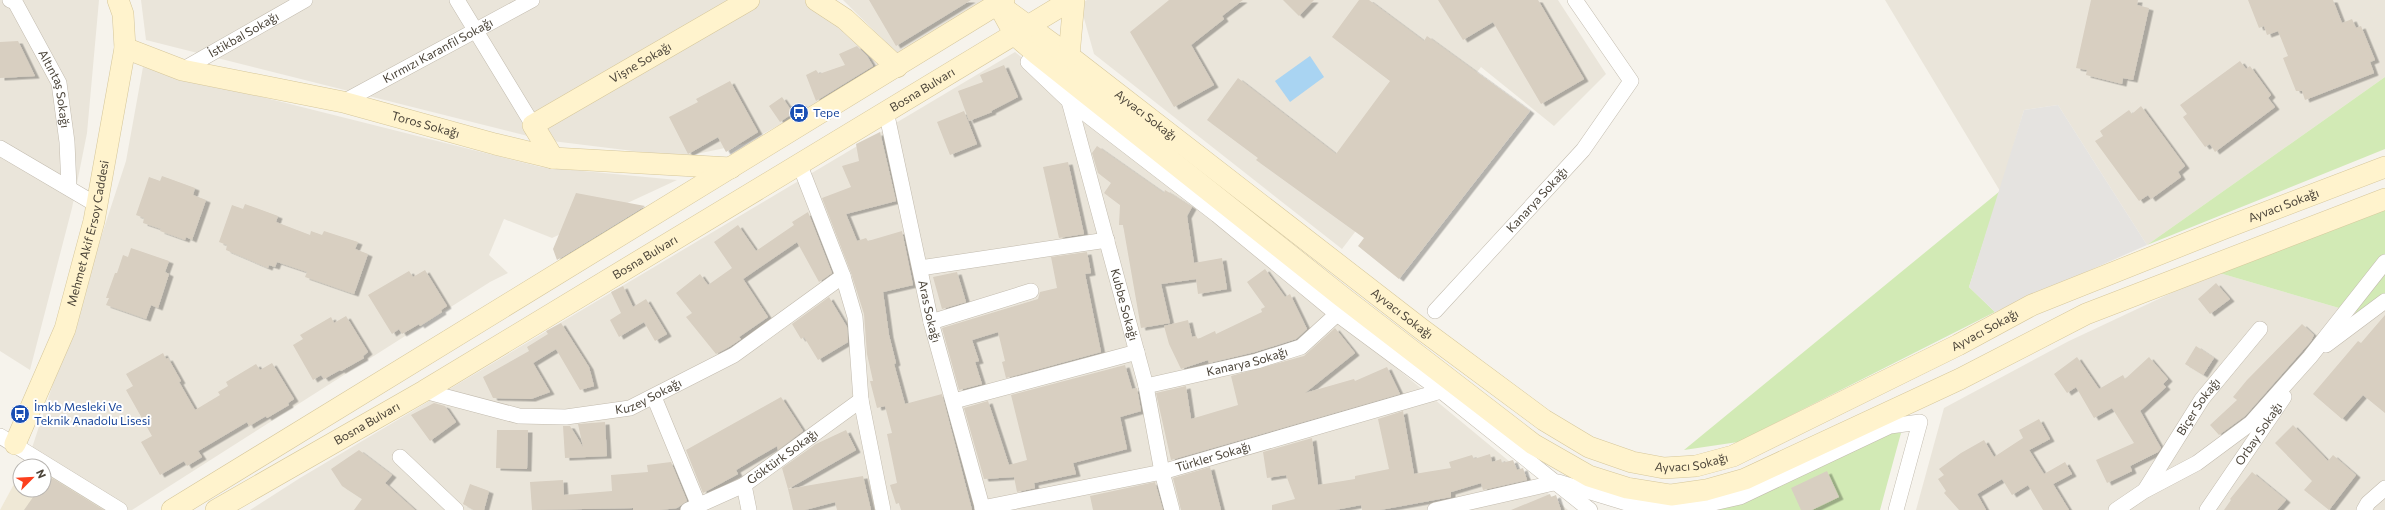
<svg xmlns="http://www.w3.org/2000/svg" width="2385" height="510" viewBox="0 0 2385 510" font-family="Commissioner,sans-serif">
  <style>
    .residential { fill: #eae5da }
    .education { fill: #efe8d6 }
    .green { fill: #d2eab5 }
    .parking { fill: #e5e3e0 }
    .water { fill: #a9d4f2 }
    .building { fill: #d8cfc1; filter: url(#shadow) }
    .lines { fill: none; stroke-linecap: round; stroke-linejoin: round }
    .street-casing { stroke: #c2bbae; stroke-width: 16 }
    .secondary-casing { stroke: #d6c79b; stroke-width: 22 }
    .street { stroke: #fff; stroke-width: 15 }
    .secondary { stroke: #fff3cd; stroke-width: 21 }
    .labels { text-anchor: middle; stroke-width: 4; stroke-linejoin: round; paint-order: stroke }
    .street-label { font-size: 12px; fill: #4b4439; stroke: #fff }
    .transit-label { font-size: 12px; fill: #164399; stroke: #fff; text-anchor: start }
  </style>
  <defs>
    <filter id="shadow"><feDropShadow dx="4.5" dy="2.5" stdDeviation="0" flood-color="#0004"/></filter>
  </defs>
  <rect width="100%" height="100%" fill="#f6f3ec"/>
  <path class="residential" d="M 0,0 L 99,0 L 87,133 L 72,208 L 30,370 L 0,351 Z
    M 141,0 L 814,0 L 886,68 L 744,144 L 682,157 L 544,140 L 146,40 Z
    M 843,0 L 994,0 L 901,57 Z
    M 1087,0 L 1558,0 L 1606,74 L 1554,126 L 1481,67 L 1342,249 L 1094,54 L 1080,4 Z
    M 1885,0 L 2385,0 L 2385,77 L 2147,245 L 2058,105 L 2024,110 L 2000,191 Z
    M 1015,52 L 1568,510 L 250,510 L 300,478 Z
    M 143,67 L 541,167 L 677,180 L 552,238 L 504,219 L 489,255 L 508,273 L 490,282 L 132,510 L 115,510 L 30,454 L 126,161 Z
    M 2216,272 L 2363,315 L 2385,307 L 2385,510 L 1916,510 L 1944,408 L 2069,341 Z"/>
  <path class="education" d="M 30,454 L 115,510 L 0,510 L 20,473 L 20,490 L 44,490 L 44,466 L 23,466 Z"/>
  <path class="green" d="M 2385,77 L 2385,149 L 2147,245 Z
    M 2000,191 L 1969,287 L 1995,312 L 1738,442 L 1684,450 Z
    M 2385,206 L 2385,307 L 2363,315 L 2216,272 Z
    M 1880,432 L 1901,433 L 1880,510 L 1698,510 Z"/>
  <path class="parking" d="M 2058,105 L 2147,245 L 1995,312 L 1969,287 L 2024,110 Z"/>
  <path class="water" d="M 1310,56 L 1324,77 L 1290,102 L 1275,81 Z"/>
  <path class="building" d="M 869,0 L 971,0 L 896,46 Z
    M 1169,0 L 1243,0 L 1222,16 L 1224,19 L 1191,45 L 1214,85 L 1174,107 L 1130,32 Z
    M 1283,0 L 1314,0 L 1299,16 Z
    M 1359,0 L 1369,0 L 1424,41 L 1427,36 L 1530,111 L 1399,279 L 1358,246 L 1364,238 L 1256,160 L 1258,158 L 1207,120 L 1238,78 L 1336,154 L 1390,81 L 1332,37 Z
    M 1438,0 L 1538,0 L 1584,79 L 1541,104 L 1493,22 L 1463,40 Z
    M 2091,0 L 2138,0 L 2137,5 L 2149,8 L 2133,80 L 2123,78 L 2122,84 L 2086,75 L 2087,70 L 2076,68 Z
    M 2248,0 L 2333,0 L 2342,23 L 2352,19 L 2356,28 L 2361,26 L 2375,60 L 2370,62 L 2374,73 L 2305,100 L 2302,91 L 2296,91 L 2283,58 L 2288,56 L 2278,31 L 2267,35 L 2264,26 L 2259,28 Z
    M 18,41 L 35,76 L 0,78 L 0,42 Z
    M 857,46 L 867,56 L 873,66 L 816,101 L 806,75 L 816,70 L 819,74 L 845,65 L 839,54 Z
    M 2240,61 L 2246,69 L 2250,66 L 2271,95 L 2268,98 L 2275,107 L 2215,152 L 2210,144 L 2205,147 L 2183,117 L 2187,114 L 2180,105 Z
    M 1004,65 L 1018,97 L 991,111 L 992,112 L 969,121 L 958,91 L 983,82 L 980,75 Z
    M 730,81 L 758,132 L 726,152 L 718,137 L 688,154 L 669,117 L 698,102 L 696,99 Z
    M 782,97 L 793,113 L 780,122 L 769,106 Z
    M 2141,106 L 2185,166 L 2178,172 L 2181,177 L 2151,199 L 2148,195 L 2139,201 L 2095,141 L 2103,136 L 2100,131 L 2129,110 L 2132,114 Z
    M 964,111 L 977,144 L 950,155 L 937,122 Z
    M 880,132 L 896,201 L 846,214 L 857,241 L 866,238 L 868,241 L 902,231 L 913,285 L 883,292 L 889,335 L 896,363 L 894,364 L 905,404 L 942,394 L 972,510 L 901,510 L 899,503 L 896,504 L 890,485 L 897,483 L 887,434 L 892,433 L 885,406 L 877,408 L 870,381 L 873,381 L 867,354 L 864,314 L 851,273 L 822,198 L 851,187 L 842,166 L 859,161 L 856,144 Z
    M 1097,146 L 1164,193 L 1165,190 L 1192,207 L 1187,216 L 1194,263 L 1222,258 L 1227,289 L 1198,294 L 1196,279 L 1161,284 L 1170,323 L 1141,328 L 1123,225 L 1119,225 L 1120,205 L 1104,193 L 1111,183 L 1098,173 L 1092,153 Z
    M 1068,162 L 1084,234 L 1059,238 L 1043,167 Z
    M 162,176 L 195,188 L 193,195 L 206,200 L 192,240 L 186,237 L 185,240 L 160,231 L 161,229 L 143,223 L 144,218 L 136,215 L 149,177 L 160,181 Z
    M 576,193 L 645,206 L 557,260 L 553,249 Z
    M 245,204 L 278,216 L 276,222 L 310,235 L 311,231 L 322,235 L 324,231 L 358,242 L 355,249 L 368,254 L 354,294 L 305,277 L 307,272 L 277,262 L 275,267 L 269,265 L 268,268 L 226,250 L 227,245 L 219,242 L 232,205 L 243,209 Z
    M 808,212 L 832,273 L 819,282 L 797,242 L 743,279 L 768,317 L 739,337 L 741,339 L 729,347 L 716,354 L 686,317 L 692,313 L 676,293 L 700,274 L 708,285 L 732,268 L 714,242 L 738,225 L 756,251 L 794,225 L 792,222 Z
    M 131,248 L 169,261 L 165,272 L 169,274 L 158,308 L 151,305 L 146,319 L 106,305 L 109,298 L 106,298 L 115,273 L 117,273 L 123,255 L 128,257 Z
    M 1087,252 L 1091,273 L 1085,274 L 1101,352 L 1006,378 L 1002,362 L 1005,361 L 998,332 L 972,340 L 979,361 L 975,362 L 982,384 L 959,390 L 942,328 L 1038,299 L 1040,292 L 1057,288 L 1051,257 Z
    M 1265,269 L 1285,297 L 1290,294 L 1307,329 L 1296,339 L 1255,352 L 1209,363 L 1208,360 L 1181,369 L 1169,344 L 1164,326 L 1188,320 L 1192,337 L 1196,336 L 1198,339 L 1215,331 L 1216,334 L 1262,312 L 1261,309 L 1265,307 L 1247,282 Z
    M 425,270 L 447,306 L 441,310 L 442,312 L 420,326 L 419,324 L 402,334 L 399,329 L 392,334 L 368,295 L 409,271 L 413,277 Z
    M 957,272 L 966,302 L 942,309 L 933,277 Z
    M 2216,283 L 2230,299 L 2210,314 L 2198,299 Z
    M 623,286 L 633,307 L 646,299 L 667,334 L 655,341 L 644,322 L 619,337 L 610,320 L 621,313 L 611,292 Z
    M 829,297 L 847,327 L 848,342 L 818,360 L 804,337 L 801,339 L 792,324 Z
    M 2385,315 L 2385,413 L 2363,395 L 2342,419 L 2313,394 L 2358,341 L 2361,343 Z
    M 346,316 L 368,352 L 363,356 L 364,358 L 341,371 L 340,370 L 324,379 L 321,375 L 313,380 L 293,345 L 303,339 L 300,335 L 331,317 L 334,323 Z
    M 561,323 L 589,367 L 594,386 L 580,390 L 556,349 L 533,363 L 550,392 L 531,399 L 493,398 L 483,377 L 529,351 L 527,347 L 548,334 L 546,331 Z
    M 2302,324 L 2314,335 L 2311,341 L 2245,416 L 2219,435 L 2210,425 L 2237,400 L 2233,397 L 2247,380 Z
    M 1335,328 L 1355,353 L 1305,393 L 1354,379 L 1355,381 L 1387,367 L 1400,394 L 1171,460 L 1156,393 L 1186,386 L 1191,419 L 1238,405 L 1231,376 L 1304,356 Z
    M 2196,346 L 2214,358 L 2203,375 L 2185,364 Z
    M 163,353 L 166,359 L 168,358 L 181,381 L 179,382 L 195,410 L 220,395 L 218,392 L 228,386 L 226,382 L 256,364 L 260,370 L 272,363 L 294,399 L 288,403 L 289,405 L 267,418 L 266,416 L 249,426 L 247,422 L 198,451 L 202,457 L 187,466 L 184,461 L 160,475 L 141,442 L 152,436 L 126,390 L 133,386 L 126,374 Z
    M 2077,357 L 2099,389 L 2123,375 L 2125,379 L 2149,357 L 2168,379 L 2163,384 L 2166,387 L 2140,411 L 2161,448 L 2158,452 L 2130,466 L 2132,471 L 2107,483 L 2096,460 L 2134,443 L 2112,408 L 2094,418 L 2076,387 L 2067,393 L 2054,374 Z
    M 1125,365 L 1132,389 L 1137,388 L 1141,411 L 1120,417 L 1127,449 L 1073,463 L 1076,474 L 1034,483 L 1035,488 L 1017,492 L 1014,477 L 984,479 L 964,408 L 988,401 L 1009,465 L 1027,460 L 1011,395 Z
    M 781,397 L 803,431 L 778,450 L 777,446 L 736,470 L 738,474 L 703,493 L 686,450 Z
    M 434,403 L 445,406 L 456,422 L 430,441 L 411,415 Z
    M 1403,411 L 1414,474 L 1451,468 L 1449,462 L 1472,455 L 1474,459 L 1490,454 L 1492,462 L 1501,459 L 1502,463 L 1513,460 L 1517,470 L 1523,468 L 1527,480 L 1483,490 L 1481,483 L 1451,492 L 1451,497 L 1380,510 L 1362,510 L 1361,505 L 1335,510 L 1272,510 L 1272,505 L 1295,499 L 1286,475 L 1267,478 L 1263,452 L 1312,438 L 1318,485 L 1355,479 L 1355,476 L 1389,469 L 1378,419 Z
    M 2039,419 L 2050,439 L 2029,450 L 2044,474 L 2065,462 L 2072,474 L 2053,484 L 2069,510 L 2043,510 L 2028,485 L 2012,495 L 2002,479 L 1977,494 L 1986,510 L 1959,510 L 1944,493 L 1946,491 L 1938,479 L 1944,475 L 1939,469 L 1961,453 L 1984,440 L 1994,457 L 2023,438 L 2019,430 Z
    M 605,422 L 607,456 L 565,458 L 563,426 L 570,426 L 583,447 L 578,424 Z
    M 2293,425 L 2328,461 L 2333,455 L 2356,475 L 2329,510 L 2304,490 L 2312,481 L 2275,443 Z
    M 497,430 L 528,430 L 527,469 L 496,468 Z
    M 846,430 L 856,450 L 788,489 L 782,468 L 816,444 Z
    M 359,450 L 392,475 L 385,483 L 415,510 L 354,510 L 362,499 L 342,486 L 331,469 Z
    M 671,462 L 687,501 L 677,508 L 660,510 L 633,510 L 633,508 L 532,510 L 530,482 L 563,480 L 564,495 L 612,491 L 611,475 L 648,472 L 647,465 Z
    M 1210,467 L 1221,510 L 1181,510 L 1173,478 Z
    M 1827,471 L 1839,497 L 1812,510 L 1801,510 L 1791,488 Z
    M 2252,472 L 2286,500 L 2277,510 L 2224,510 L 2231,500 L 2230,499 Z
    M 48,476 L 103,510 L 24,510 L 38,490 L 44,490 L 44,482 Z
    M 863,476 L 871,510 L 837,510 L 835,502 L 805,510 L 793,510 L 788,489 Z
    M 1155,482 L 1163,510 L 1093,510 L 1090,496 Z
    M 470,484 L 489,491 L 484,510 L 474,510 L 463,504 Z
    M 1550,494 L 1551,497 L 1556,495 L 1561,510 L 1511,510 Z"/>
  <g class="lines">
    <defs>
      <g id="street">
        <path id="s1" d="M 10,0 L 15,2 L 59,83 L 67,142 L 69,188"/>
        <path d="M 457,0 L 533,125"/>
        <path d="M 1028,62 L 1069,101 L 1217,215 L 1337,314 L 1441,391 L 1590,510"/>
        <path id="s2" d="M 182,70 L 305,0"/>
        <path id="s3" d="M 1069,101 L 1146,386 L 1162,472 L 1172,510"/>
        <path id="s4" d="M 343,102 L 532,0"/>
        <path id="s5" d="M 886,111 L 931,322 L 983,510"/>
        <path d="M 0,148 L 97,205"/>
        <path d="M 799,163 L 843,276 L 855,317 L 861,400 L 883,510"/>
        <path d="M 920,268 L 1107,240"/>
        <path id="s6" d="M 1435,311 L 1583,150 L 1631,81 L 1575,0"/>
        <path d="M 931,322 L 1031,291"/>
        <path d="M 2326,345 L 2385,301"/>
        <path id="s7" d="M 1146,386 L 1257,361 L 1301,347 L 1337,314"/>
        <path id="s8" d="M 424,391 L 519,416 L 566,417 L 630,408 L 734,355 L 843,276"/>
        <path d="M 654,397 L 699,506"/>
        <path d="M 954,401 L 1137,352"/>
        <path d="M 0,436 L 120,510"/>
        <path d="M 400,457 L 456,510"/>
        <path d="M 744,485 L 749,510"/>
        <path id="s9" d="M 2145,490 L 2202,399 L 2260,329"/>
        <path id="s10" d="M 982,508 L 1162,472 L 1441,391"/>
        <path id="s11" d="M 688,510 L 744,485 L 861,400"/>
        <path d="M 1435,510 L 1558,482 L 1633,505 L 1691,508 L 1740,497 L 1890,426 L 1920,422 L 1896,510"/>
        <path d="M 2116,510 L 2144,491 L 2197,463 L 2251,423 L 2310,357 L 2385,262"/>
        <path id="s12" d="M 2207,510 L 2284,397"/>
        <path d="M 2364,510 L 2368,503 L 2385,488"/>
      </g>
      <g id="secondary">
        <path d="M 816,0 L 845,19 L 897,67"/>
        <path d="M 998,4 L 1015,35 L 1037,54 L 1341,296 L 1533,444 L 1589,476 L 1627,488 L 1671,495 L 1706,490 L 1745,479 L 1960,379 L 2086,314 L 2385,199"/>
        <path id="s13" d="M 1006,10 L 1069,56 L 1420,328 L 1544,420 L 1589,447 L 1632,462 L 1664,468 L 1696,466 L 1733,456 L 1958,345 L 2032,305 L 2225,228 L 2385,167"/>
        <path id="s14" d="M 125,48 L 182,70 L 343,102 L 495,144 L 553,158 L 731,168"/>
        <path d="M 1069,56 L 1074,0"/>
        <path id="s15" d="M 553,158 L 533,125 L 749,0"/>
        <path id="s16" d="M 15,444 L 65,329 L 94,221 L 125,48 L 123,14 L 118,0"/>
        <path d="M 172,510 L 1004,0"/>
        <path id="s17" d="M 216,510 L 424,391 L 1071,0"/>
      </g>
    </defs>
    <use href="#street" class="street-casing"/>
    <use href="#secondary" class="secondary-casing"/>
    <use href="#street" class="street"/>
    <use href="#secondary" class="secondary"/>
  </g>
  <defs>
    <symbol id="bus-disc" viewBox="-11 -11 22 22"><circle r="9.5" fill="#1a4fb4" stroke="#fff"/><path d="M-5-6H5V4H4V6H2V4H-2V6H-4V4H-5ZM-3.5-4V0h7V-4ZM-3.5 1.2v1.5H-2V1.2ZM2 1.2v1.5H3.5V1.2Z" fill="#fff"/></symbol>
  </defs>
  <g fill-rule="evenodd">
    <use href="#bus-disc" x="788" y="102" width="22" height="22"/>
    <use href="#bus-disc" x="9" y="403" width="22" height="22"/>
  </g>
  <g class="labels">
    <g class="street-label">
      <text dy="4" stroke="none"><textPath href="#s2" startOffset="71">İstikbal Sokağı</textPath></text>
      <text dy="4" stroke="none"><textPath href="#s4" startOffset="108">Kırmızı Karanfil Sokağı</textPath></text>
      <text dy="4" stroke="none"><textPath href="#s15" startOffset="163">Vişne Sokağı</textPath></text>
      <text dy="4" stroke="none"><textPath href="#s1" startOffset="102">Altıntaş Sokağı</textPath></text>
      <text dy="4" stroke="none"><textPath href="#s17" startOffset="822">Bosna Bulvarı</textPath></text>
      <text dy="4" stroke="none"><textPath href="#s13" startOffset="175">Ayvacı Sokağı</textPath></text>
      <text dy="4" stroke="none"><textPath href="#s14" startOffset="311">Toros Sokağı</textPath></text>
      <text dy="4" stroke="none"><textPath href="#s6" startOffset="151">Kanarya Sokağı</textPath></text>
      <text dy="4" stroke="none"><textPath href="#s13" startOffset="1483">Ayvacı Sokağı</textPath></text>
      <text dy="4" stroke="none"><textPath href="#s16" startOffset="224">Mehmet Akif Ersoy Caddesi</textPath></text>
      <text dy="4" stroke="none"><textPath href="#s17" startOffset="498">Bosna Bulvarı</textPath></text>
      <text dy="4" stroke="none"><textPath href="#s3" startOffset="211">Kubbe Sokağı</textPath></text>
      <text dy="4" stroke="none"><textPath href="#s5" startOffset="205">Aras Sokağı</textPath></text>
      <text dy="4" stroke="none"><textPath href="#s13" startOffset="499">Ayvacı Sokağı</textPath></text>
      <text dy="4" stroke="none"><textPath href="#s13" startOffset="1159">Ayvacı Sokağı</textPath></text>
      <text dy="4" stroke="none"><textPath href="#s7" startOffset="104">Kanarya Sokağı</textPath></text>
      <text dy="4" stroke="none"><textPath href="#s8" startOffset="231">Kuzey Sokağı</textPath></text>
      <text dy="4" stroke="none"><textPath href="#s9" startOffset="99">Biçer Sokağı</textPath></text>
      <text dy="4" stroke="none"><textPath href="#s17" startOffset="174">Bosna Bulvarı</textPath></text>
      <text dy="4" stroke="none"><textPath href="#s12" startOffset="92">Orbay Sokağı</textPath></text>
      <text dy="4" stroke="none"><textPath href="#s11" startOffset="109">Göktürk Sokağı</textPath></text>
      <text dy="4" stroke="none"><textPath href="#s10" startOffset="237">Türkler Sokağı</textPath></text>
      <text dy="4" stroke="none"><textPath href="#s13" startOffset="835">Ayvacı Sokağı</textPath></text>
    </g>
    <g class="transit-label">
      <text x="813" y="117">Tepe</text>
      <text x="34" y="411">İmkb Mesleki Ve<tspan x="34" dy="14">Teknik Anadolu Lisesi</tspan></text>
    </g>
  </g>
  <g transform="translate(32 478) rotate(66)"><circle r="19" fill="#ffffff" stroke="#b7b4b0"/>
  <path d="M0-3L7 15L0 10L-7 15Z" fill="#fc3f1d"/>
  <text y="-6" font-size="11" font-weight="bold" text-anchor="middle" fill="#4b4439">N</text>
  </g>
</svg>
